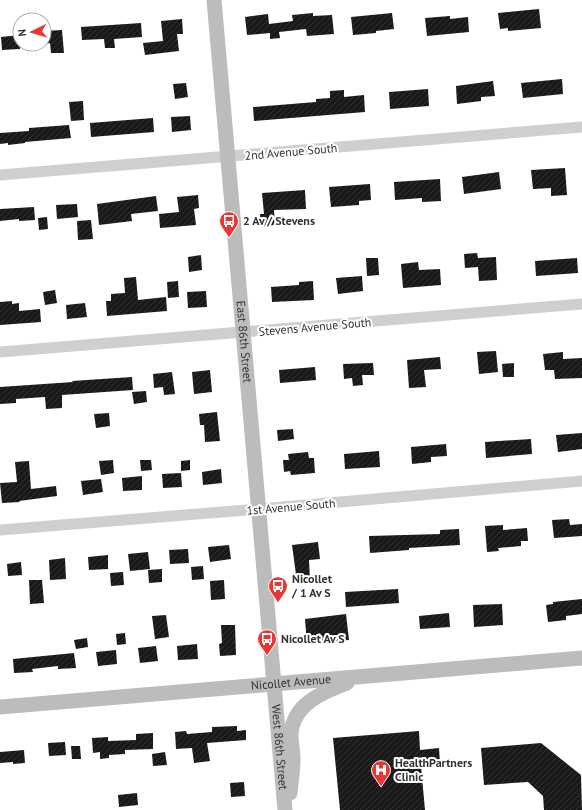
<svg xmlns="http://www.w3.org/2000/svg" width="582" height="810" viewBox="0 0 582 810" font-family="'PT Sans',sans-serif">
  <style>
    .building { fill: url(#building-hatch) }
    .lines { fill: none; stroke-linecap: round; stroke-linejoin: round }
    .street { stroke: #cfcfcf; stroke-width: 11 }
    .secondary { stroke: #bcbcbc; stroke-width: 15 }
    .labels { text-anchor: middle; stroke-width: 4; stroke-linejoin: round; paint-order: stroke }
    .street-label { font-size: 12px; fill: #323232; stroke: #fff }
    .poi-label { font-size: 12px; font-weight: bold; fill: #323232; stroke: #fff; text-anchor: start }
  </style>
  <defs>
    <pattern id="building-hatch" width="6" height="6" patternUnits="userSpaceOnUse"><rect width="6" height="6" fill="#191919"/><path d="M-1 1l2-2M0 6l6-6M5 7l2-2" fill="none" stroke="#323232"/></pattern>
  </defs>
  <rect width="100%" height="100%" fill="#fff"/>
  <path class="building" d="M 539,9 L 541,28 L 508,31 L 508,28 L 500,29 L 498,13 Z
    M 313,13 L 313,16 L 332,15 L 334,34 L 307,36 L 306,29 L 279,32 L 280,38 L 270,39 L 270,33 L 247,35 L 245,17 L 268,14 L 269,24 L 293,21 L 292,15 Z
    M 392,13 L 394,29 L 376,31 L 376,33 L 353,35 L 351,17 Z
    M 450,16 L 450,19 L 468,17 L 469,32 L 427,36 L 425,18 Z
    M 182,19 L 183,34 L 177,34 L 179,51 L 145,55 L 143,43 L 163,41 L 161,21 Z
    M 141,23 L 142,37 L 114,39 L 115,48 L 105,48 L 104,39 L 82,40 L 81,27 Z
    M 62,30 L 64,53 L 51,53 L 50,43 L 44,44 L 44,31 Z
    M 20,35 L 20,49 L 2,50 L 1,37 Z
    M 562,79 L 563,94 L 523,98 L 521,83 Z
    M 493,81 L 495,96 L 481,97 L 481,101 L 457,104 L 456,86 Z
    M 186,83 L 188,97 L 175,99 L 173,84 Z
    M 428,89 L 429,106 L 390,109 L 389,92 Z
    M 344,90 L 344,97 L 364,95 L 365,112 L 254,121 L 253,107 L 316,102 L 316,99 L 330,98 L 330,91 Z
    M 83,101 L 84,120 L 71,121 L 69,102 Z
    M 190,116 L 191,130 L 172,132 L 171,117 Z
    M 153,118 L 154,132 L 91,137 L 90,123 Z
    M 69,125 L 71,138 L 25,142 L 25,143 L 8,145 L 8,143 L 0,144 L 0,133 L 29,131 L 29,128 Z
    M 565,168 L 567,195 L 551,196 L 551,188 L 533,189 L 531,170 Z
    M 499,172 L 501,189 L 464,194 L 462,177 Z
    M 440,179 L 441,201 L 422,202 L 422,198 L 395,200 L 394,182 Z
    M 370,184 L 371,200 L 359,201 L 359,205 L 331,207 L 329,187 Z
    M 305,190 L 306,209 L 274,210 L 275,225 L 261,226 L 260,214 L 264,214 L 262,193 Z
    M 198,195 L 199,208 L 194,209 L 196,225 L 160,228 L 159,214 L 179,212 L 177,197 Z
    M 156,196 L 158,211 L 131,214 L 132,221 L 99,225 L 97,204 Z
    M 77,204 L 78,217 L 57,219 L 56,205 Z
    M 34,207 L 35,220 L 19,221 L 19,219 L 0,221 L 0,209 Z
    M 47,217 L 48,229 L 39,230 L 38,218 Z
    M 91,220 L 93,239 L 78,240 L 77,221 Z
    M 477,253 L 478,258 L 496,257 L 497,280 L 479,281 L 478,267 L 465,268 L 464,254 Z
    M 201,255 L 202,270 L 189,272 L 188,257 Z
    M 366,258 L 378,258 L 379,275 L 367,276 Z
    M 577,258 L 578,273 L 536,276 L 535,261 Z
    M 418,262 L 419,270 L 440,269 L 441,285 L 403,288 L 401,264 Z
    M 362,276 L 363,291 L 338,294 L 336,278 Z
    M 136,277 L 138,300 L 166,297 L 167,311 L 107,316 L 106,301 L 111,301 L 111,294 L 125,293 L 124,278 Z
    M 178,281 L 179,297 L 168,298 L 167,282 Z
    M 313,281 L 314,300 L 272,302 L 271,287 L 299,285 L 299,282 Z
    M 55,290 L 57,303 L 45,305 L 43,292 Z
    M 206,291 L 207,307 L 188,308 L 187,292 Z
    M 12,301 L 12,304 L 19,303 L 19,311 L 40,309 L 41,322 L 0,325 L 0,302 Z
    M 85,303 L 87,317 L 67,319 L 66,305 Z
    M 496,351 L 498,372 L 479,374 L 477,352 Z
    M 563,352 L 563,359 L 582,358 L 582,378 L 555,379 L 554,370 L 545,370 L 543,354 Z
    M 440,357 L 441,369 L 424,370 L 426,387 L 409,388 L 407,360 Z
    M 373,363 L 374,375 L 362,375 L 363,385 L 353,386 L 352,378 L 344,379 L 343,364 Z
    M 514,363 L 514,377 L 503,377 L 502,364 Z
    M 315,367 L 316,380 L 280,383 L 279,370 Z
    M 210,370 L 212,392 L 194,394 L 192,372 Z
    M 172,372 L 175,394 L 164,395 L 163,387 L 154,388 L 153,374 Z
    M 132,377 L 133,390 L 62,395 L 62,408 L 46,409 L 45,397 L 16,399 L 16,403 L 0,404 L 0,387 L 73,382 L 72,381 Z
    M 146,391 L 147,402 L 134,404 L 132,392 Z
    M 217,412 L 220,441 L 205,442 L 204,425 L 200,425 L 199,414 Z
    M 109,413 L 110,426 L 96,428 L 94,414 Z
    M 293,429 L 294,439 L 278,441 L 277,430 Z
    M 582,433 L 582,449 L 558,452 L 556,435 Z
    M 531,439 L 532,454 L 486,458 L 485,442 Z
    M 446,444 L 447,456 L 431,457 L 431,462 L 412,464 L 411,447 Z
    M 379,451 L 380,467 L 345,469 L 344,454 Z
    M 308,452 L 309,458 L 314,458 L 315,473 L 291,475 L 290,471 L 284,472 L 283,460 L 289,460 L 288,454 Z
    M 113,460 L 114,473 L 101,475 L 99,461 Z
    M 140,460 L 151,460 L 152,470 L 141,471 Z
    M 190,460 L 190,470 L 181,471 L 181,461 Z
    M 29,461 L 31,489 L 56,486 L 57,496 L 19,501 L 20,502 L 2,503 L 0,483 L 17,482 L 15,462 Z
    M 221,469 L 222,483 L 203,485 L 202,472 Z
    M 181,473 L 182,487 L 163,488 L 162,474 Z
    M 142,476 L 142,490 L 123,491 L 122,478 Z
    M 101,479 L 103,492 L 83,495 L 81,481 Z
    M 569,519 L 570,525 L 582,524 L 582,536 L 554,538 L 552,520 Z
    M 503,525 L 503,530 L 527,528 L 528,541 L 521,541 L 521,546 L 498,548 L 499,551 L 487,552 L 485,526 Z
    M 459,529 L 460,545 L 409,548 L 409,550 L 370,553 L 369,536 L 440,534 L 440,530 Z
    M 318,542 L 320,559 L 309,560 L 310,581 L 297,582 L 292,545 Z
    M 229,545 L 231,559 L 210,562 L 208,547 Z
    M 188,549 L 189,563 L 170,564 L 169,550 Z
    M 148,552 L 150,569 L 130,571 L 128,554 Z
    M 108,555 L 108,569 L 89,570 L 88,557 Z
    M 65,558 L 66,579 L 50,580 L 49,560 Z
    M 21,562 L 22,575 L 8,576 L 7,564 Z
    M 203,566 L 204,579 L 192,580 L 191,567 Z
    M 162,569 L 162,582 L 149,583 L 148,570 Z
    M 123,572 L 124,585 L 111,586 L 110,573 Z
    M 29,580 L 42,580 L 44,603 L 30,604 Z
    M 224,580 L 225,599 L 211,600 L 210,581 Z
    M 398,589 L 399,603 L 346,607 L 345,592 Z
    M 582,599 L 582,614 L 566,616 L 566,620 L 548,622 L 546,605 L 553,604 L 553,602 Z
    M 502,604 L 503,625 L 474,627 L 473,605 Z
    M 449,613 L 450,627 L 420,629 L 419,616 Z
    M 346,614 L 349,640 L 307,644 L 305,619 Z
    M 166,615 L 169,637 L 155,639 L 152,616 Z
    M 221,625 L 235,625 L 236,655 L 220,656 L 219,644 L 222,643 Z
    M 125,633 L 126,644 L 117,645 L 116,634 Z
    M 87,638 L 88,647 L 76,649 L 74,640 Z
    M 197,644 L 198,659 L 178,660 L 177,646 Z
    M 156,646 L 158,661 L 140,663 L 138,648 Z
    M 116,650 L 117,664 L 98,666 L 96,652 Z
    M 74,653 L 76,668 L 58,669 L 58,666 L 32,669 L 33,672 L 14,673 L 13,659 Z
    M 237,726 L 237,731 L 246,730 L 246,740 L 207,743 L 210,761 L 194,763 L 192,748 L 176,749 L 175,732 L 186,731 L 187,734 L 212,732 L 212,727 Z
    M 419,731 L 420,750 L 439,748 L 440,764 L 421,766 L 425,810 L 340,810 L 333,738 Z
    M 153,733 L 153,749 L 125,750 L 125,754 L 109,755 L 109,758 L 100,759 L 100,752 L 93,753 L 92,738 L 108,737 L 108,741 L 136,740 L 136,734 Z
    M 65,742 L 66,755 L 49,756 L 48,743 Z
    M 541,743 L 581,775 L 582,810 L 544,810 L 543,796 L 528,782 L 484,785 L 481,748 Z
    M 71,746 L 80,746 L 81,759 L 72,759 Z
    M 24,750 L 25,763 L 13,764 L 13,762 L 0,763 L 0,752 Z
    M 165,752 L 167,765 L 153,766 L 152,754 Z
    M 244,782 L 245,796 L 231,797 L 230,783 Z
    M 137,793 L 138,805 L 119,807 L 118,795 Z"/>
  <g class="lines">
    <path class="street" d="M 0,175 L 582,127
      M 0,352 L 582,304
      M 0,530 L 259,509 L 582,481"/>
    <g class="secondary">
      <path id="s1" d="M 214,0 L 285,810"/>
      <path id="s2" d="M 0,707 L 582,658"/>
      <path d="M 290,793 C 291,782 293,771 293,759 C 293,751 291,743 291,734 C 293,704 323,692 347,683"/>
    </g>
  </g>
  <defs>
    <symbol id="bus-pin" viewBox="-11 -11 22 30"><path d="M0 17L-7.5 6A9.5 9.5 0 1 1 7.5 6Z" fill="#e73835" stroke="#fff"/><path d="M-5-6H5V4H4V6H2V4H-2V6H-4V4H-5ZM-3.5-4V0h7V-4ZM-3.5 1.2v1.5H-2V1.2ZM2 1.2v1.5H3.5V1.2Z" fill="#fff"/></symbol>
    <symbol id="hospital-pin" viewBox="-11 -11 22 30"><path d="M0 17L-7.5 6A9.5 9.5 0 1 1 7.5 6Z" fill="#e73835" stroke="#fff"/><path d="M-5-5h3v3.5h4V-5h3V5h-3V1.5h-4V5h-3Z" fill="#fff"/></symbol>
  </defs>
  <g fill-rule="evenodd">
    <use href="#bus-pin" x="218" y="210" width="22" height="30"/>
    <use href="#bus-pin" x="267" y="575" width="22" height="30"/>
    <use href="#bus-pin" x="256" y="628" width="22" height="30"/>
    <use href="#hospital-pin" x="370" y="759" width="22" height="30"/>
  </g>
  <g class="labels">
    <g class="street-label">
      <text transform="translate(291 152) rotate(-5)" y="4">2nd Avenue South</text>
      <text transform="translate(315 327) rotate(-5)" y="4">Stevens Avenue South</text>
      <text dy="4" stroke="none"><textPath href="#s1" startOffset="343">East 86th Street</textPath></text>
      <text transform="translate(291 507) rotate(-5)" y="4">1st Avenue South</text>
      <text dy="4" stroke="none"><textPath href="#s2" startOffset="292">Nicollet Avenue</textPath></text>
      <text dy="4" stroke="none"><textPath href="#s1" startOffset="750">West 86th Street</textPath></text>
    </g>
    <g class="poi-label">
      <text x="243" y="225">2 Av / Stevens</text>
      <text x="292" y="583">Nicollet<tspan x="292" dy="14">/ 1 Av S</tspan></text>
      <text x="281" y="643">Nicollet Av S</text>
      <text x="395" y="767">HealthPartners<tspan x="395" dy="14">Clinic</tspan></text>
    </g>
  </g>
  <g transform="translate(32 32) rotate(265)"><circle r="19" fill="#ffffff" stroke="#adadad"/>
  <path d="M0-3L7 15L0 10L-7 15Z" fill="#e73835"/>
  <text y="-6" font-size="11" font-weight="bold" text-anchor="middle" fill="#323232">N</text>
  </g>
</svg>
